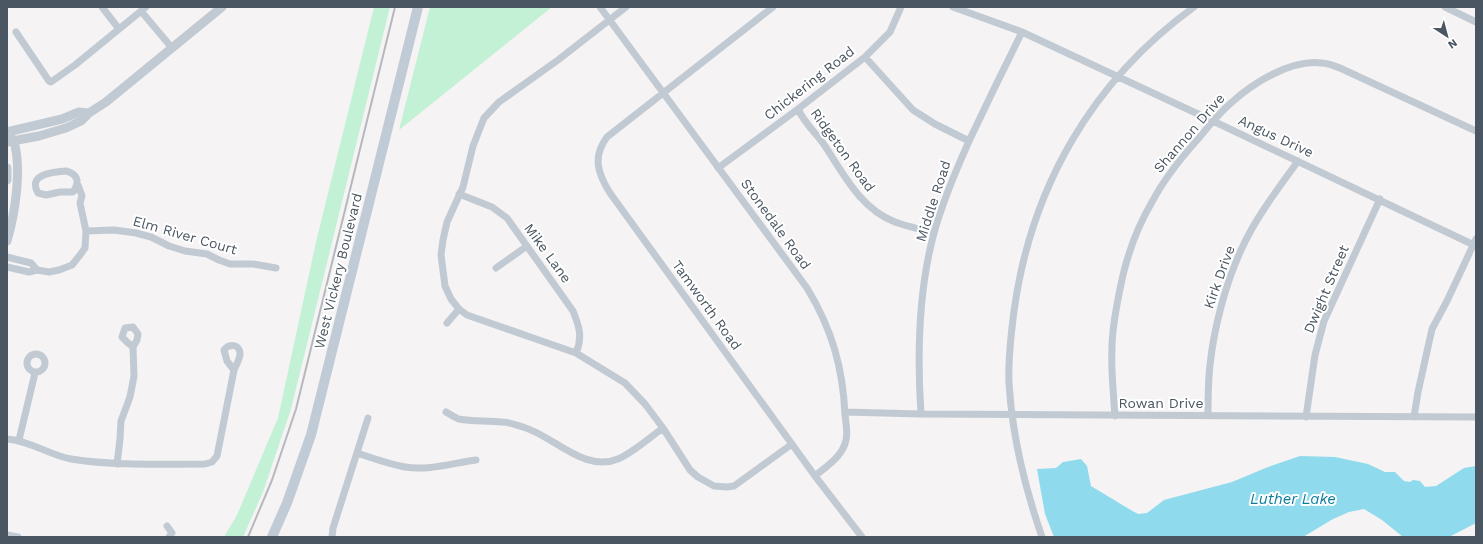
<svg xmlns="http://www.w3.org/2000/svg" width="1483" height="544" viewBox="0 0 1483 544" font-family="'Work Sans',sans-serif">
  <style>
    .green { fill: #c3f1d5 }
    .water { fill: #90daee }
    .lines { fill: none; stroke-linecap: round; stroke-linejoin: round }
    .minor { stroke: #c1cad2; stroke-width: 7 }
    .tertiary { stroke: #c1cad2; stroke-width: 9 }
    .secondary { stroke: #c1cbd6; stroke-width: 10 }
    .rail { stroke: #b5b8bd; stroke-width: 2 }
    .labels { text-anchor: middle; stroke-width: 4; stroke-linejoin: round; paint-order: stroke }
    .street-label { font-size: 14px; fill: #4a5661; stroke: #fff }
    .water-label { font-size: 15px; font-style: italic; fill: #0c7c9b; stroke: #fff }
  </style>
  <rect width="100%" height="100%" fill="#f5f3f3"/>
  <path class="green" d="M 374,7 L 390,7 L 291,409 L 263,492 L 243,537 L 224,537 L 237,515 L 278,418 L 316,242 Z
    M 430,7 L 552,7 L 399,130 Z"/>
  <path class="water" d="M 1300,456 L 1335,457 L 1368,464 L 1385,472 L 1395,472 L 1404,481 L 1410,482 L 1413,480 L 1420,481 L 1425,487 L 1436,486 L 1464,468 L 1476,466 L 1476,523 L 1449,537 L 1403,537 L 1382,520 L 1364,509 L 1349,512 L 1333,519 L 1303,537 L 1054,537 L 1045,514 L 1037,469 L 1056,468 L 1063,462 L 1081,459 L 1087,466 L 1091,486 L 1129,509 L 1138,514 L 1147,513 L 1164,500 L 1232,482 L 1268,467 Z"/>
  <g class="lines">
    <path class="minor" d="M 102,7 L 119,29
      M 600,7 L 807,288 C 832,329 843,368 845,415 C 846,423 848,433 846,440 C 843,456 827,466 815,476
      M 626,7 L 558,60 L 499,102 L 484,118 L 473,146 L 463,187 L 447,222 L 443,240 L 441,255 L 445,286 L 451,299 L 459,309 L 467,315 L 576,353 L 625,383 L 645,404 L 663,428 L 690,470 L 698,477 L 714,486 L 727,487 L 734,486 L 792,444
      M 773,7 L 607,137 C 592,157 598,174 610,193 L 815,476 L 862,537
      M 953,7 L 1022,32 L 1213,121 L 1476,246
      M 1445,7 L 1476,22
      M 141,11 L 172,48
      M 16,32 L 49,81 L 51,82 L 75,65 L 146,7
      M 865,57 L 913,110 L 935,124 L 969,141
      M 798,109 C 804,123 817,134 825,146 C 844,175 861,209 895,222 C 908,227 921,229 934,233
      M 718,168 L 798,109 L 865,57 L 890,32 L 901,7
      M 66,171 C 78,174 80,182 73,192 L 60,192 L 46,195 L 38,193 C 27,174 53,172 66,171 Z
      M 459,194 L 492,207 L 507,218 L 573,311 C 579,326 583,337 576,353
      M 86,231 L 114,230 L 136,233 L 151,237 L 169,246 L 185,251 L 207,254 L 219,260 L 230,264 L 253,264 L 276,268
      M 7,257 L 31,263 L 37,270
      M 7,267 L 29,272 L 37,270 L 49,272 L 59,270 L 72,265 L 80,255 L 85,248 L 86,231 L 80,203 L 82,196 L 78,185
      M 496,268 L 527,246
      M 447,323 L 459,309
      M27 363a9 9 0 1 1 18 0a9 9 0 1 1-18 0Z
      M 446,412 C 450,414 455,418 459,419 C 473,422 488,420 502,422 C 509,422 516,425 523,427 C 554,436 584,473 618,459 C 634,452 649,438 663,428
      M 845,412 L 921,414 L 1476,417
      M 921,414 C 917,354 918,292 934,233 C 943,200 956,170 970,139 C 987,103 1004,68 1022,32
      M 1115,416 C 1113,388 1110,359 1113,331 C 1115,313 1119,293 1123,275 C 1129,250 1139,224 1152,202 C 1164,179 1181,158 1198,139 C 1208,127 1219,113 1231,103 C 1253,83 1291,59 1322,63 C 1328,63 1334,66 1340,68 L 1476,131
      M 1208,416 C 1208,399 1208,382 1210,365 C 1214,327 1226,282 1242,248 C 1256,217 1278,189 1298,161
      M 1306,417 L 1315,355 L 1324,321 L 1380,199
      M 1414,417 L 1418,392 L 1432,329 L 1447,301 L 1476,239
      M 7,439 C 31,441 49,455 71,459 C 115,466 161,464 205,464 L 212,462 L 217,456 L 234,370 C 236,365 240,359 240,354 C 240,344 229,343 224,350 L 227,361 L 234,370
      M 19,440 L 35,373
      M 357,453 C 372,458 388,464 405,467 C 428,471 453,463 476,460
      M 117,464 L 120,439 L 121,421 L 130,397 L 134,376 L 133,347 L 137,340 L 138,334 L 133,327 L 125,328 L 122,337 L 128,343 L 133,347
      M 167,526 L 172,533 L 169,537
      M 7,535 L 18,537
      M 332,537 L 333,528 L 368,418
      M 1042,537 C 1025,488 1012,436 1009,383 C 1008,359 1011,334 1014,311 C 1031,187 1092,81 1194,7"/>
    <path class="tertiary" d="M 7,132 C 9,135 13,139 14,142 C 22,169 15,214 7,241
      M 7,132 L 62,119 L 79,112 L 89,113
      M 7,142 L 39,136 L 66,128 L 81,121 L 89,113 L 106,102 L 222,7
      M 7,168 L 7,180"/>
    <path class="secondary" d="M 272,537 L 287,503 L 311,435 L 418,7"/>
    <path class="rail" d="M 248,537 L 272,480 L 296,409 L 395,7"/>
  </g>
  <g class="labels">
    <g class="street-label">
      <text transform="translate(809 83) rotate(-38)" y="5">Chickering Road</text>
      <text transform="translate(1189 133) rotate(-49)" y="5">Shannon Drive</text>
      <text transform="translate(1276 136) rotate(25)" y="5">Angus Drive</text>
      <text transform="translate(843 150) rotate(54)" y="5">Ridgeton Road</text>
      <text transform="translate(933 201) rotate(-72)" y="5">Middle Road</text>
      <text transform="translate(776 224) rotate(54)" y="5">Stonedale Road</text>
      <text transform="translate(185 235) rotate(16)" y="5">Elm River Court</text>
      <text transform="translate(548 253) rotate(54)" y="5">Mike Lane</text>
      <text transform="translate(338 271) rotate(-76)" y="5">West Vickery Boulevard</text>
      <text transform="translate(1219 277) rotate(-70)" y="5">Kirk Drive</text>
      <text transform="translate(1326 289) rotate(-67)" y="5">Dwight Street</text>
      <text transform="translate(707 305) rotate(54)" y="5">Tamworth Road</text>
      <text x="1161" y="408">Rowan Drive</text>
    </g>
    <g class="water-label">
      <text x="1293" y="504">Luther Lake</text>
    </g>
  </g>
  <rect width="1483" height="544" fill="none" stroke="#4a5661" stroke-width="16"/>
  <g transform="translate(1447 36) rotate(144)" stroke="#ffffff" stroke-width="3" paint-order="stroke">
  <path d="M0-3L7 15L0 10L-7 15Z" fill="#4a5661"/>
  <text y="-6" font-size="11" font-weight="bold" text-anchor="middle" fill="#4a5661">N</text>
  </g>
</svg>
